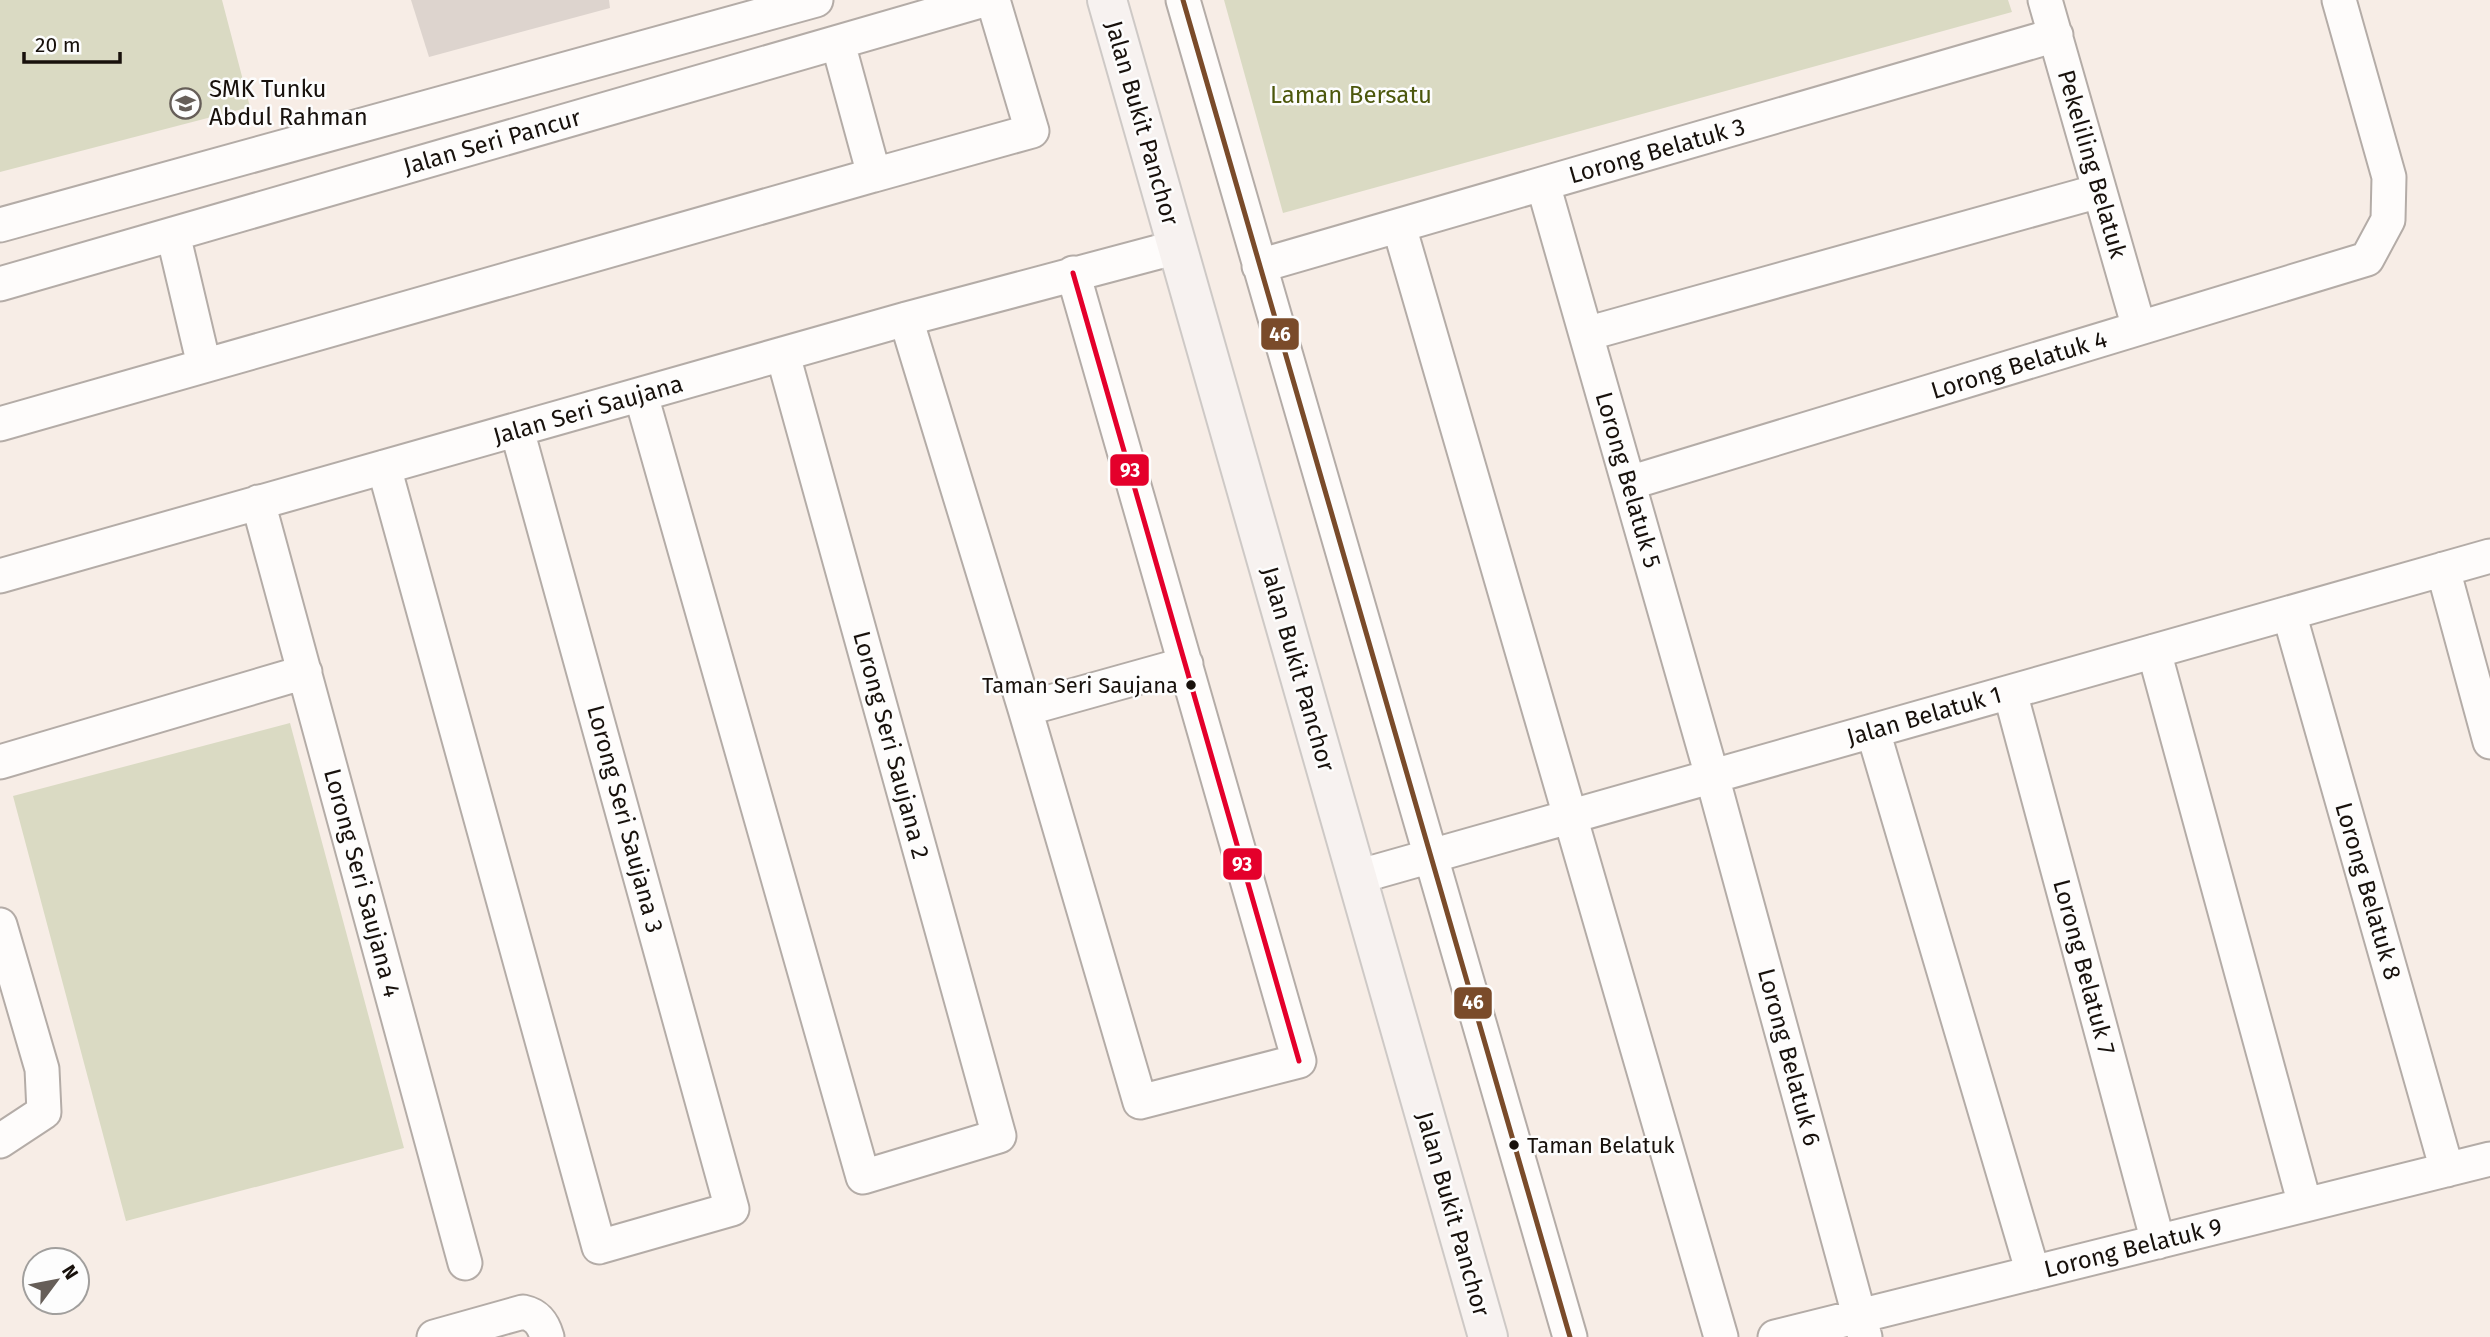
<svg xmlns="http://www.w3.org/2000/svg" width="2490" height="1337" viewBox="0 0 2490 1337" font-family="'Fira Sans',sans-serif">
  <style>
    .green { fill: #dadac3 }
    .building { fill: #ddd4ce }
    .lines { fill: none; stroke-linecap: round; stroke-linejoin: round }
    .minor-casing { stroke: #b4aca7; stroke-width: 37 }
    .major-casing { stroke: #cec9c6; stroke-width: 42 }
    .minor { stroke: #fefcfb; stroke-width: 33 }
    .major { stroke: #f7f2f0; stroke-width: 38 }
    .bus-1-casing { stroke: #fdfdfd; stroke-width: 10 }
    .bus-2-casing { stroke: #fdfdfd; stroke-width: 10 }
    .bus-1 { stroke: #7a4b2a; stroke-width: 5 }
    .bus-2 { stroke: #e4002b; stroke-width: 5 }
    .bus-dot { fill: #18110c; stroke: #fdfdfd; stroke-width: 2.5 }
    .labels { text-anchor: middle; stroke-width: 5; stroke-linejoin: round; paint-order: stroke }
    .bus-label { font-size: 22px; fill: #18110c; stroke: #fdfdfd; text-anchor: end }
    .poi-label { font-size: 24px; fill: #18110c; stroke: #fdfdfd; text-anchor: start }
    .park-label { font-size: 24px; fill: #4c570c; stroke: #fdfdfd }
    .street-label { font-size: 24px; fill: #18110c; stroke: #fdfdfd }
    .line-badge { stroke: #fdfdfd; stroke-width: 2.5 }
    .badge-label { font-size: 19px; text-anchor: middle; font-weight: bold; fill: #fff }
  </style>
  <rect width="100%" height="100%" fill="#f7ede6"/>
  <path class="green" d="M 0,0 L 222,0 L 250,107 L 0,172 Z
    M 1224,0 L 2008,0 L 2012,12 L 1283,213 Z
    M 290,723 L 404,1148 L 126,1221 L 13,796 Z"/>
  <path class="building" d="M 411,0 L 609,0 L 610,8 L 429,57 Z"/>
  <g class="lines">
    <defs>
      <path id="minor" d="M 1183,0 L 1570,1337
        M 2045,0 L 2139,328
        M 838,43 L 874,175 L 1032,131 L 993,0
        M 1543,184 L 1712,776 L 1865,1337
        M 0,225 L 816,0
        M 1399,226 L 1721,1337
        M 173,234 L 204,365
        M 1259,266 L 2056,35
        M 0,284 L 984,0
        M 906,319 L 1025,709 L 1140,1102 L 1299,1061 L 1073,273
        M 1586,334 L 2099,191
        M 641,395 L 863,1177 L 999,1136 L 783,355
        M 0,424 L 874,175
        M 384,467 L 599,1247 L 732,1209 L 517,430
        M 1629,483 L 2367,259 L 2388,220 L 2389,177 L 2339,0
        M 258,502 L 465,1263
        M 2443,569 L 2490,742
        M 0,576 L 906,319 L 1177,247
        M 2289,613 L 2447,1170
        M 2154,651 L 2305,1205
        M 2010,692 L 2158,1242
        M 1025,709 L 1186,664
        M 1873,731 L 2033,1273
        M 0,762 L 305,672
        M 1357,877 L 2490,556
        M 0,925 L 42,1069 L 44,1112 L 0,1141
        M 434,1337 L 523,1312 C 537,1315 543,1323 547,1337
        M 1775,1337 L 2490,1159"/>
      <path id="major" d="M 1107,0 L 1488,1337"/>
    </defs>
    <use href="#minor" class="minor-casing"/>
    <use href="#major" class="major-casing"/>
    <use href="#minor" class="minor"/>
    <use href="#major" class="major"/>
    <defs>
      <path id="bus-1" d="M 1183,0 L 1570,1337"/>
      <path id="bus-2" d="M 1073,273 L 1299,1061"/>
    </defs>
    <use href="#bus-1" class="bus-1-casing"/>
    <use href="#bus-2" class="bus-2-casing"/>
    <use href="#bus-1" class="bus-1"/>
    <use href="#bus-2" class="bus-2"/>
  </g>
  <defs>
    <symbol id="school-ring" viewBox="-11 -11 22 22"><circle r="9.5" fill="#fdfdfd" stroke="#665e58" stroke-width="1.5"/><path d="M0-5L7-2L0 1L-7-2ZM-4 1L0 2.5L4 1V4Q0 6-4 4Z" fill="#665e58"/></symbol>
  </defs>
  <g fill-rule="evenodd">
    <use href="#school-ring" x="168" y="86" width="35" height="35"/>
  </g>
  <g class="bus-dot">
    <circle cx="1191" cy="685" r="6"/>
    <circle cx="1514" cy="1145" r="6"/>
  </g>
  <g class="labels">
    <g class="bus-label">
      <text x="1178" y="693">Taman Seri Saujana</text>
      <text x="1527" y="1153" text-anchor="start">Taman Belatuk</text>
    </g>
    <g class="poi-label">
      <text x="209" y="97">SMK Tunku<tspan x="209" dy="28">Abdul Rahman</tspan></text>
    </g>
    <g class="park-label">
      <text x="1351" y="103">Laman Bersatu</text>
    </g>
    <g class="street-label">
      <text transform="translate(1142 123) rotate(74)" y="8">Jalan Bukit Panchor</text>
      <text transform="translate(492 142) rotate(-16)" y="8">Jalan Seri Pancur</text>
      <text transform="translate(1657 151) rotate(-16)" y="8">Lorong Belatuk 3</text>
      <text transform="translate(2092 164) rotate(74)" y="8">Pekeliling Belatuk</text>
      <text transform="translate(2019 365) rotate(-17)" y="8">Lorong Belatuk 4</text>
      <text transform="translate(588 410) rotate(-16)" y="8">Jalan Seri Saujana</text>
      <text transform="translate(1628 480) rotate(74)" y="8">Lorong Belatuk 5</text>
      <text transform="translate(1298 669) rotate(74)" y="8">Jalan Bukit Panchor</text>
      <text transform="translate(1924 716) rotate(-16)" y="8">Jalan Belatuk 1</text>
      <text transform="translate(891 745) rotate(75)" y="8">Lorong Seri Saujana 2</text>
      <text transform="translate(625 819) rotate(75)" y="8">Lorong Seri Saujana 3</text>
      <text transform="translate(362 883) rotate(75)" y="8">Lorong Seri Saujana 4</text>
      <text transform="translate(2368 891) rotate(74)" y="8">Lorong Belatuk 8</text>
      <text transform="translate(2084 967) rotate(75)" y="8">Lorong Belatuk 7</text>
      <text transform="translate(1789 1057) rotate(75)" y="8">Lorong Belatuk 6</text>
      <text transform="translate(1453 1214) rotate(74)" y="8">Jalan Bukit Panchor</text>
      <text transform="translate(2133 1248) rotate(-14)" y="8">Lorong Belatuk 9</text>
    </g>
  </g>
  <g class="line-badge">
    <rect x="1260" y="317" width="40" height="34" rx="7" fill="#7a4b2a"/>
    <rect x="1109" y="453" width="41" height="34" rx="7" fill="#e4002b"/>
    <rect x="1222" y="847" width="41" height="34" rx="7" fill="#e4002b"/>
    <rect x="1453" y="986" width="40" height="34" rx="7" fill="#7a4b2a"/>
  </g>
  <g class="badge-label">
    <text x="1280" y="341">46</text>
    <text x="1130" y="477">93</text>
    <text x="1242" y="871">93</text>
    <text x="1473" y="1009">46</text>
  </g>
  <g transform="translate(56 1281) rotate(58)"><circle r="33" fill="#fdfdfd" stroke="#a19f9d" stroke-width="2"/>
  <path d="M0-5L12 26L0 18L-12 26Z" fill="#665e58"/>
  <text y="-10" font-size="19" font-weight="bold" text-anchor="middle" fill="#18110c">N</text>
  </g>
  <path d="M24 52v10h96v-10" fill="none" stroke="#18110c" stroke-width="3.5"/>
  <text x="35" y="52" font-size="21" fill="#18110c" stroke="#fdfdfd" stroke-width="5" paint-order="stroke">20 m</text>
</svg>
